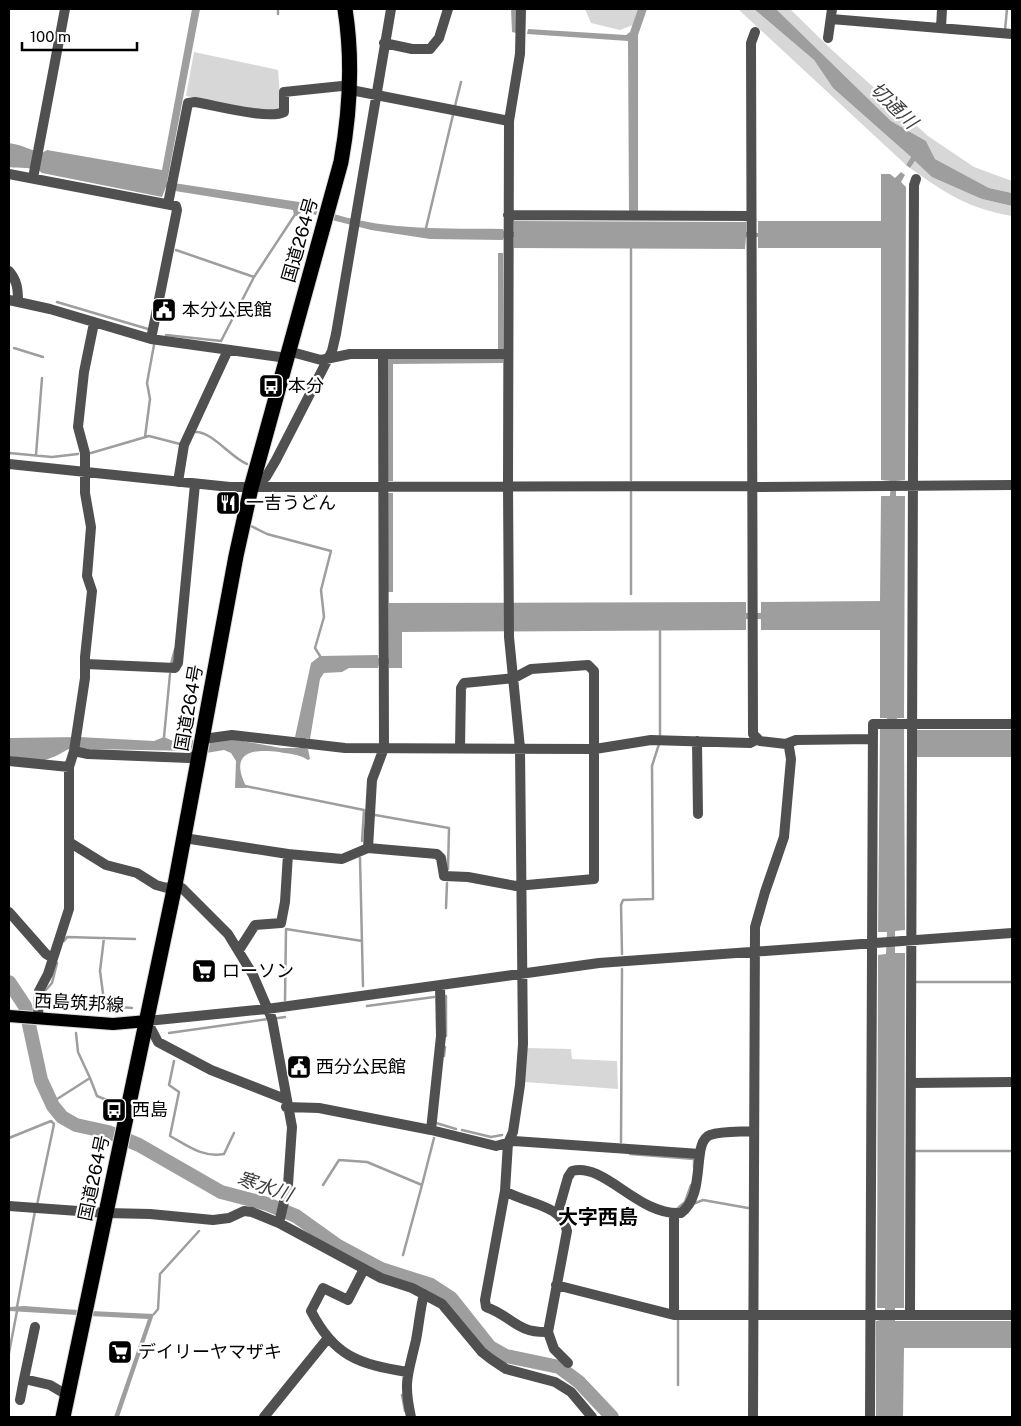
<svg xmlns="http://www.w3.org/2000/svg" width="1021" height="1426" viewBox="0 0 1021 1426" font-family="'Public Sans','Noto Sans JP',sans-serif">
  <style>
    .green { fill: #d7d7d7 }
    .water { fill: #9e9e9e }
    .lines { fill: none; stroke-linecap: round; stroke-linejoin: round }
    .stream { stroke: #9e9e9e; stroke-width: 2.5 }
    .river { stroke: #9e9e9e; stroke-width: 14 }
    .major-casing { stroke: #dbdbdb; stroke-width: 14 }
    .highway-casing { stroke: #dbdbdb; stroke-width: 17 }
    .minor { stroke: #505050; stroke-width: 10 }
    .major { stroke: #000; stroke-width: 12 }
    .highway { stroke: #000; stroke-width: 15 }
    .labels { text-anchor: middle; stroke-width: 4.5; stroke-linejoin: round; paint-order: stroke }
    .street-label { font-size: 18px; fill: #000; stroke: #fff }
    .poi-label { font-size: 18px; fill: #000; stroke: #fff; text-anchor: start }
    .water-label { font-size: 19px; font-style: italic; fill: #3f3f3f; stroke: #fff }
    .quarter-label { font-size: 20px; font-weight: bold; fill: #000; stroke: #fff }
  </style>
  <rect width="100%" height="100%" fill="#fff"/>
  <path class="green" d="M 585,9 L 638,9 L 633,25 L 620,30 L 591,23 Z
    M 738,9 L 754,9 L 814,60 L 833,88 L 911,157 L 906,165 Z
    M 776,9 L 790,9 L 832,50 L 928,136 L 974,167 L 1012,181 L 1012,193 L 989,188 L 935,159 L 926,141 L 891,121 Z
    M 194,52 L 278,70 L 281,110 L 262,110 L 186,96 Z
    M 915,161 L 982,199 L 1012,206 L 1012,216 C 967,208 947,194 910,168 Z
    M 527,1048 L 571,1049 L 572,1059 L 617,1061 L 618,1089 L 525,1082 Z"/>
  <path class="water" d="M 192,9 L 200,9 L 167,182 L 306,203 L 319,207 L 316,215 L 303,211 L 297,216 L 294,215 L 293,210 L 175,191 L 176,189 L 166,187 L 162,197 L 42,173 C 35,166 19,169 9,167 L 9,143 C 23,145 30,150 42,153 L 47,150 L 162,170 Z
    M 511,9 L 516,9 L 516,33 L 512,32 Z
    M 638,9 L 647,9 L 638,35 L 638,211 L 629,211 L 628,41 L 527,34 L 528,29 L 626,35 L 630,32 Z
    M 754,9 L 776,9 L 891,121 L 926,141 L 935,159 L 989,188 L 1012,193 L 1012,206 L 982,199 L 932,177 L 915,161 L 910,168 L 906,165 L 911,157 L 833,88 L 814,60 Z
    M 901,172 L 905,175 L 901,182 L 906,187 L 905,480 L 896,481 L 896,496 L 905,496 L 904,718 L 897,718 L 897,729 L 904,729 L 905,930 L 895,931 L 895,953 L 905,953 L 904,1308 L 895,1308 L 895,1321 L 1012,1321 L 1012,1348 L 904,1348 L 903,1417 L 876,1417 L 876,1321 L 885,1319 L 885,1308 L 877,1308 L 878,955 L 886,954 L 887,932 L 878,932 L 880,729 L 887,729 L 887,718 L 880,718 L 880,630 L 761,630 L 761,619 L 746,619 L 746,630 L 402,632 L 402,668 L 389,668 L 389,664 L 379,664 L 378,668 L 349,668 L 342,672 L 324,673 L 320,679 L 310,739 L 306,738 L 304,748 L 308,749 L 310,759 L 308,760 C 299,754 289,754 279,752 C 249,748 229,754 247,788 L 235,788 L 236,761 L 231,753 L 224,750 L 206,753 L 208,742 L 232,739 L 281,748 L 300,748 L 301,738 L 295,737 L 311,663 L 320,656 L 378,655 L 378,658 L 389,658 L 389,603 L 746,602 L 746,613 L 761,613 L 761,602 L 880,601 L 881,496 L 890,496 L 891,481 L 881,480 L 881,248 L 758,248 L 758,237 L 746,237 L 745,249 L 514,248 L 514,237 L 504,237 L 503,240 L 430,239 L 371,230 L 332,220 L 334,214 C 390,231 446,228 503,229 L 504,232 L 514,232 L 514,221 L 746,222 L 746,232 L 758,233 L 758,221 L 881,221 L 881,174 L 890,174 L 895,178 Z
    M 498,253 L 503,253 L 503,350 L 498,350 Z
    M 388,358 L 503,358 L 503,363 L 393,364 L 393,481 L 388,481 Z
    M 388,493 L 393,493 L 393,592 L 388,592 Z
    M 917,730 L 1012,730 L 1012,757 L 917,757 Z
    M 79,737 L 154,741 L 164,737 L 173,741 L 195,740 L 193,751 L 89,749 C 67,744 67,753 48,759 C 38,763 20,757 9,756 L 9,738 Z
    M 24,1306 L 78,1310 L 77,1315 L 9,1311 L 9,1307 Z
    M 91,1311 L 154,1314 L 119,1417 L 114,1417 L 148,1319 L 90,1316 Z"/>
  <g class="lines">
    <path class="stream" d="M 278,14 L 278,9
      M 1005,30 L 1007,9
      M 455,106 L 461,82
      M 426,228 L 453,115
      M 176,250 L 254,277
      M 57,302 L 148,329
      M 166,335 L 221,341 L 254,277 L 296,213
      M 14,348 L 43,357
      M 195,432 C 212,431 230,457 247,464
      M 145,437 L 150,399 L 147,383 L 154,345
      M 9,453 L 52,457 L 78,454
      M 91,453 L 149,436 L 180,444
      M 36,455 L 42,378
      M 631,480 L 631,249
      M 251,526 L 267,534 L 331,551 L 321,590 L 324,617 L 315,648 L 320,656
      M 631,594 L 631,492
      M 660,631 L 660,735
      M 171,664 L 175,649
      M 164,737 L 170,674
      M 245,786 L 364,810 L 362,841
      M 375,815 L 449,828 L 448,869
      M 360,858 L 363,986
      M 446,908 L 447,883
      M 104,938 L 100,971 L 104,1001 L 107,1004
      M 64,941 L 67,937 L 135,939
      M 622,954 L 621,905 L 623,900 L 653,899 L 652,766 L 659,744
      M 915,982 L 1012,982
      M 45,991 L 52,983 L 57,963
      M 446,996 L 446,1036
      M 285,1000 L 286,929 L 362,941
      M 111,1006 L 132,1008
      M 367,1006 L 434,997
      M 278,1018 L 285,1017
      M 76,1033 L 78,1052 L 90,1078
      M 169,1033 L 268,1019
      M 444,1056 L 445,1047
      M 174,1061 L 169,1085 L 179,1092 L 170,1136 C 188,1146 203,1158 224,1154 L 234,1133
      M 53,1106 L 54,1101 L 90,1078 L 97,1096 L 114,1103
      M 436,1123 L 456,1129
      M 462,1130 L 491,1137 L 502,1135
      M 9,1138 L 51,1121 L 54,1124 L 37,1205
      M 621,1142 L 622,969
      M 915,1151 L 1012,1151
      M 630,1154 L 694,1159 L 694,1167
      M 323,1185 L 339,1160 L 367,1162 L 422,1185 L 403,1255
      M 422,1185 L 434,1138
      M 693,1204 L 703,1200 L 748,1208
      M 678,1208 L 685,1202 L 691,1185
      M 17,1307 L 35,1211
      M 154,1314 L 158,1309 L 160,1274 L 199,1231
      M 678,1319 L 678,1385
      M 9,1353 L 17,1311
      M 402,1395 L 405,1411"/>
    <path class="river" d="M 9,982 L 25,1006 L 41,1080 L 53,1106 L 62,1117 L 76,1125 L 108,1132 L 139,1145 L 221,1192 L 267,1204 L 296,1216 L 338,1246 L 381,1269 L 431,1285 L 451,1298 L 490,1347 L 506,1356 L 559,1367 L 579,1382 L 612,1417"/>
    <defs>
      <path id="major" d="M 9,1016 L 113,1024 L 147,1021"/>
      <path id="highway" d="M 63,1417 L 175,885 L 236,556 L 251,488 L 341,162 C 350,112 353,60 345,9"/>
    </defs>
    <use href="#major" class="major-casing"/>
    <use href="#highway" class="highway-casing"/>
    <path class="minor" d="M 521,9 L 520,54 L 509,121 L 508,486 L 509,637 L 520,748 L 523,1044 L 520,1085 L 513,1132 L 508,1143 L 505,1191 L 485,1300 L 486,1307 C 512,1316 516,1333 548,1332
      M 831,19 L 1012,34
      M 941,28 L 942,9
      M 828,38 L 832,9
      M 384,43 L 412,49 L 430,49 L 439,38 L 448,9
      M 9,174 L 176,206 L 177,210 L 151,339
      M 33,178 L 65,9
      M 168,204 L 188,103 L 195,102 C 214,105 269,120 284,112 L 284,92 L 342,86 L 356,91 L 509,121
      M 508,215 L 751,216
      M 9,271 C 17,280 18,289 18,301
      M 9,300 L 50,309 L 151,339 L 287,358
      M 288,351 L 321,360 L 350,354 L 508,354
      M 9,464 L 230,487 L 753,486 L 759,487 L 1012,485
      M 178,482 L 184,445 L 228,350
      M 251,488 L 266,477 L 276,460 L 332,351 L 336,334 L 391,9
      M 86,664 L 175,668 L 178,663 L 195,484
      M 203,739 L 232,735 L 345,748 L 595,749 L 651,740 L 750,743 L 756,740
      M 697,741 L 698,814
      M 786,744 L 796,740 L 872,739
      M 74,751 L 88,754 L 189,758 L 200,754
      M 9,761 L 69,767
      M 184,838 L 288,854
      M 69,842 L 106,865 L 137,873 L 156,885 L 167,888 L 175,885 L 182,888 L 228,934 L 253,975 L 272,1019 L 292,1127 L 288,1185 L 279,1223
      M 368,848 L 372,780 L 384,748 L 383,354
      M 9,912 L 46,954 L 53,958
      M 239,950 L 255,925 L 281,923 L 285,902 L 288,854 L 342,859 L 368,848 L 437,854 L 441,858 L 444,876 L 468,877 L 516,886 L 594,879 L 594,671 L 588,665 L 531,669 L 514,678 L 464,683 L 461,688 L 460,748
      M 38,1019 L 39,991 L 48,974 L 69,909 L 69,767 L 74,751 L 85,678 L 85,657 L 92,591 L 87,576 L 91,527 L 85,493 L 85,453 L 78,427 L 84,372 L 94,323
      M 911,1083 L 1012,1082
      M 285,1099 L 211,1070 L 158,1042 L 147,1021 L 267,1009 L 599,963 L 1012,933
      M 286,1107 L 319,1108 L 431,1130 L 496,1146 L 514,1141 L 700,1154
      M 431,1130 L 441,1036 L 440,985
      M 505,1191 C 526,1204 562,1204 567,1231 L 548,1332 L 554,1349 L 568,1363
      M 9,1206 L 106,1213 L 150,1214 L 213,1220 L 229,1218 L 244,1211 L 252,1212 L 279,1223 L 381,1278 L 412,1288 L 442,1304 L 482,1352 L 491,1359 L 506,1369 L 555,1382 L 571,1392 L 592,1417
      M 558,1212 L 568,1177 L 572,1171 C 605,1162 638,1216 681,1213 C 707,1194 691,1142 710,1135 C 722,1131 740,1132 753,1131
      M 674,1213 L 674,1315
      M 364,1269 L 348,1300 L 323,1288 L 311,1311 C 334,1356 358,1364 407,1372
      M 556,1285 L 674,1315 L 1012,1315
      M 910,1315 L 914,185 L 916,179
      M 35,1327 L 24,1379 L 50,1385 L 67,1395
      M 20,1400 L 24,1379
      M 264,1417 L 328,1338
      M 411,1417 C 403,1381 408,1375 416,1340 C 419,1325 420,1309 424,1294
      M 753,1417 L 755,927 L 765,892 L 784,837 L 791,759 L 789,747 L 786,744 L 760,741 L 753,734 L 751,43 L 755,32
      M 870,1417 L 873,724 L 1012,724"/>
    <use href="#major" class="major"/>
    <use href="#highway" class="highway"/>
  </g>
  <defs>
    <symbol id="civic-square" viewBox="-11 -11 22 22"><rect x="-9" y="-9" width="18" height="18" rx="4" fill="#000" stroke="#fff"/><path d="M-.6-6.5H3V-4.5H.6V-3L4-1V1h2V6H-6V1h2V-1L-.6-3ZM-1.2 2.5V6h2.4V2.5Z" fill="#fff"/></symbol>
    <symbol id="bus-square" viewBox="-11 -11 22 22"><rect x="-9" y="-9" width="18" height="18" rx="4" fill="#000" stroke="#fff"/><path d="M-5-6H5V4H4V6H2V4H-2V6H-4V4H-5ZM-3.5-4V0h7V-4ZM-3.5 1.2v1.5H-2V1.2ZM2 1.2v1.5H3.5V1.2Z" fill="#fff"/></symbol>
    <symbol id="restaurant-square" viewBox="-11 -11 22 22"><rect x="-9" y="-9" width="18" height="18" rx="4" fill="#000" stroke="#fff"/><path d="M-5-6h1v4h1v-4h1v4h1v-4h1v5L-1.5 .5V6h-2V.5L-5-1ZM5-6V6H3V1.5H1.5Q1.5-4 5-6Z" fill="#fff"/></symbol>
    <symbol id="supermarket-square" viewBox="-11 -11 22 22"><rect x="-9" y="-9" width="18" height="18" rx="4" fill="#000" stroke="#fff"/><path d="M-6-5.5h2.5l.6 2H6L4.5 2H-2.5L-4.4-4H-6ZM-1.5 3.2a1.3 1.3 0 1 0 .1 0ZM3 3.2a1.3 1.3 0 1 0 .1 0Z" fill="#fff"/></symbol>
  </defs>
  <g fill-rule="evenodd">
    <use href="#civic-square" x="150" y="296" width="28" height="28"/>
    <use href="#bus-square" x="257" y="372" width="28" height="28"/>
    <use href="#restaurant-square" x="214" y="489" width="28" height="28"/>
    <use href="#supermarket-square" x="190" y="957" width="28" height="28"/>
    <use href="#civic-square" x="285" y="1053" width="28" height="28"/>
    <use href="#bus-square" x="100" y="1096" width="28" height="28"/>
    <use href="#supermarket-square" x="106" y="1338" width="28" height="28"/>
  </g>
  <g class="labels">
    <g class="street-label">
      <text transform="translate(300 240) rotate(-74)" y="6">国道264号</text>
      <text transform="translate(189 708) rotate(-80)" y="6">国道264号</text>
      <text transform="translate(79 1003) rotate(3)" y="6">西島筑邦線</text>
      <text transform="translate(94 1178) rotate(-78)" y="6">国道264号</text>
    </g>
    <g class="poi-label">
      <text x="182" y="316">本分公民館</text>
      <text x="288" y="392">本分</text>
      <text x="246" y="509">一吉うどん</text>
      <text x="222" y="977">ローソン</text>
      <text x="316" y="1073">西分公民館</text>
      <text x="132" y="1116">西島</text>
      <text x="138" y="1358">デイリーヤマザキ</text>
    </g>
    <g class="water-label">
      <text transform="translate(894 105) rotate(44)" y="7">切通川</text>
      <text transform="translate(265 1186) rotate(18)" y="7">寒水川</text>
    </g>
    <g class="quarter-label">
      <text x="598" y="1224">大字西島</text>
    </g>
  </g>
  <rect width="1021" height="1426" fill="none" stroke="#000000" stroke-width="20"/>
  <path d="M22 42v8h115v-8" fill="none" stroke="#000000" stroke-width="2.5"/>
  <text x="30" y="42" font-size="15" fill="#000000" stroke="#ffffff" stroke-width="4" paint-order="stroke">100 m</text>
</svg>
